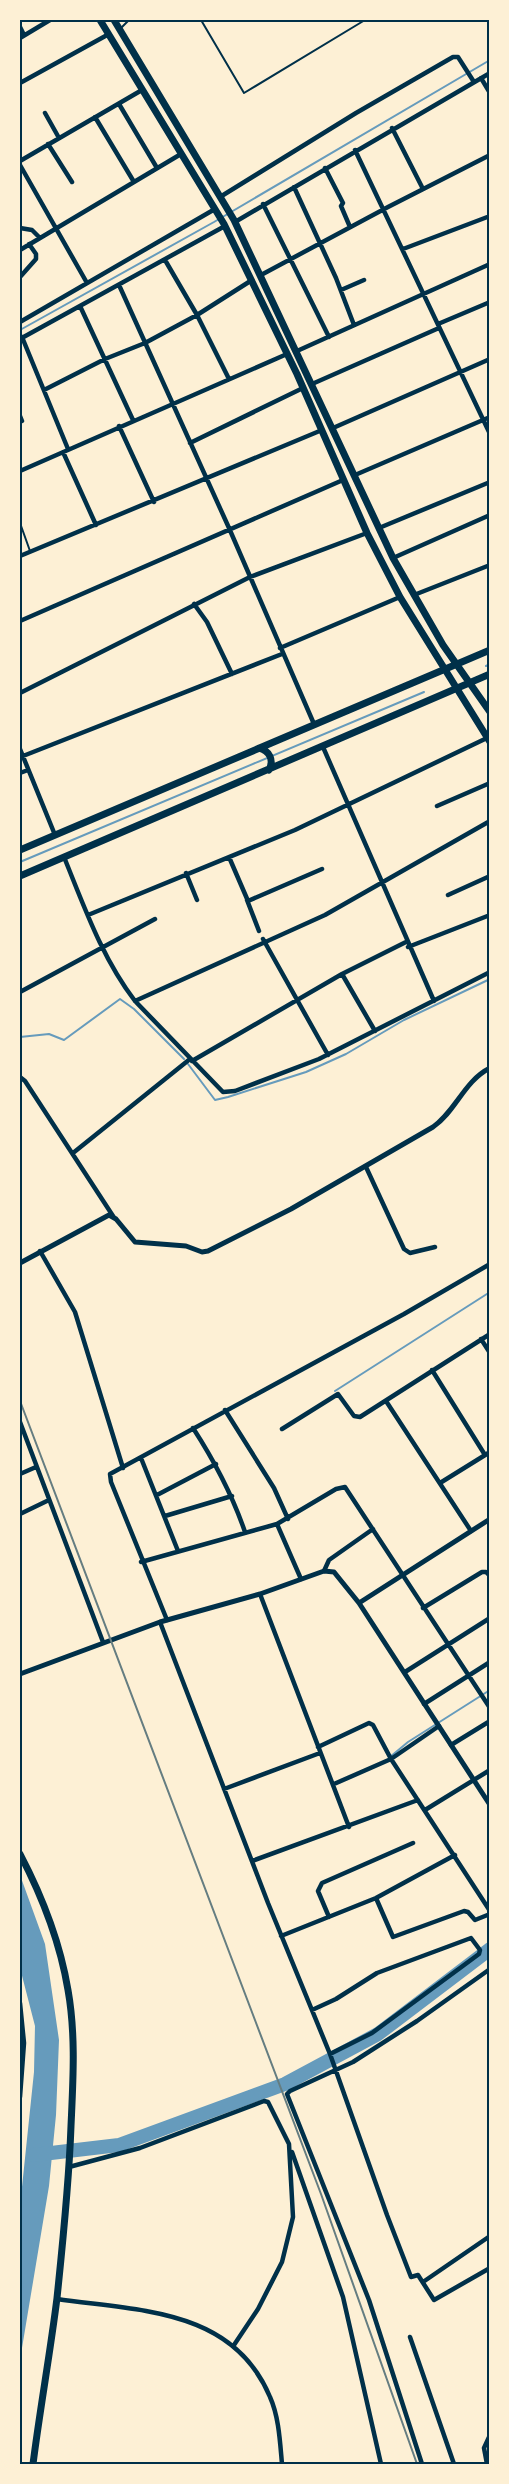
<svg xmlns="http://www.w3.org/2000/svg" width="509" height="2484" viewBox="0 0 509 2484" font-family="'Libre Baskerville',serif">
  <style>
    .water { fill: #669bbc }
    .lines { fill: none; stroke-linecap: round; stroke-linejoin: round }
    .stream { stroke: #669bbc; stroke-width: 2 }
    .river { stroke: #669bbc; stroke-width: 14 }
    .service { stroke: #003049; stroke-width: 2 }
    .minor { stroke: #003049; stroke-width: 4.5 }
    .tertiary { stroke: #003049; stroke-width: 5 }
    .primary { stroke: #003049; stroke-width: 7 }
    .trunk { stroke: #003049; stroke-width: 7 }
    .rail { stroke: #657d81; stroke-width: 2 }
    .neatline { fill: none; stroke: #003049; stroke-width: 2 }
  </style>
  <rect width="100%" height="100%" fill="#fdf0d5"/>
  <path class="water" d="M 20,1875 L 45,1944 L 59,2040 L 56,2115 L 49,2186 L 20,2360 L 20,2206 L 34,2072 L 35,2026 L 20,1968 Z"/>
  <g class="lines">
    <path class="stream" d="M 20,330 L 214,222 L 490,60
      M 486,666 L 490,664
      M 20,862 L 424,692
      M 20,1037 L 49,1034 L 64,1040 L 120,999 L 134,1009 L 184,1059
      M 188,1064 L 215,1100 L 228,1097 L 306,1072 L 346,1054 L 404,1020 L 490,979
      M 335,1391 L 490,1292
      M 390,1757 L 408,1742 L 490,1690"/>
    <path class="river" d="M 34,2155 L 119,2145 L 285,2084 L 378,2034 L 490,1949"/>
    <path class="service" d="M 201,20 L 244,93 L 365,20
      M 121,28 L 129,20
      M 20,523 L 30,551"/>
    <path class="minor" d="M 20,27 L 24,35
      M 20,38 L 50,20
      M 481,78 L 490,93
      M 20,83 L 109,34
      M 119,104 L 157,168
      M 45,113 L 59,138
      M 95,117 L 134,182
      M 392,128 L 423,189
      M 48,144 L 72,182
      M 355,150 L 490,434
      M 20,161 L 142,90
      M 20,165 L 87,283
      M 325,168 L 343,203 L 341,206 L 350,227
      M 294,187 L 336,278 L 354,325
      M 220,197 L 356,113 L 453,57 L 458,57 L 474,82
      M 263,204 L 329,337
      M 235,222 L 490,73
      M 20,228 L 32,230 L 40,238
      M 403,249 L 490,216
      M 20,250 L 181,154
      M 165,260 L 197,315 L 229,379
      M 261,275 L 388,207 L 490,155
      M 20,277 L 36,259 L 36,254 L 29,244
      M 119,285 L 229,528 L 314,724
      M 341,290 L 364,280
      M 80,306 L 133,420
      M 20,322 L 215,209
      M 438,324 L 490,302
      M 22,337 L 68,449
      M 20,339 L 225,226
      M 297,351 L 490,264
      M 312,384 L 439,328
      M 44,390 L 105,359 L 145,343 L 197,315 L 252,280
      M 20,416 L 22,421
      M 119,426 L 154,502
      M 333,428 L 490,359
      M 190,443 L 303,388
      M 63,452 L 96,525
      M 20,471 L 287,354
      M 355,475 L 490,417
      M 379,528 L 490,482
      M 20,556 L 322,430
      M 393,558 L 490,515
      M 414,595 L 490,565
      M 194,604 L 207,622 L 232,674
      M 20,621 L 343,480
      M 280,648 L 400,597
      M 20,693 L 250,577 L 367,533
      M 323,747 L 434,1001
      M 20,749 L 55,835
      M 23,756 L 282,654
      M 20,773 L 28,770
      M 437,806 L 490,783
      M 64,857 C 84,906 102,958 135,1001 L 223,1092 L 235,1091 L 319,1059 L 490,972
      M 229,857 L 248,901 L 322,869
      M 186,873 L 197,900
      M 448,895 L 490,876
      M 247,900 L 259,931
      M 88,915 L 295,830 L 487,738
      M 263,939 L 328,1055
      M 408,947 L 490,915
      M 342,974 L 375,1031
      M 20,992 L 155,919
      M 135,1001 L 325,915 L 490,821
      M 192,1061 L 342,974 L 406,942
      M 20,1077 L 25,1081 L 113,1216
      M 73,1153 L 190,1059
      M 366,1167 L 404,1249 L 410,1253 L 435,1247
      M 40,1251 L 75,1312 L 123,1468
      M 481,1339 L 490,1353
      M 432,1370 L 485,1455
      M 386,1401 L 471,1531
      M 225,1410 L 274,1488 L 288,1519
      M 20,1422 L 103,1642
      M 193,1428 C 215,1462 232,1494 245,1532
      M 282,1429 L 338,1394 L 354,1416 L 360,1417 L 490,1334
      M 141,1458 L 178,1551
      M 20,1474 L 36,1467
      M 440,1483 L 490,1452
      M 157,1495 L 216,1464
      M 20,1514 L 49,1500
      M 165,1516 L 232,1496
      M 277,1524 L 301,1579
      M 141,1562 L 277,1524 L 336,1489 L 345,1487 L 490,1708
      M 324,1571 L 329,1560 L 373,1529
      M 260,1594 L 349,1827
      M 423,1608 L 482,1572 L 486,1572 L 490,1576
      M 167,1620 L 111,1482 L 110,1474 L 404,1314 L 490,1264
      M 160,1622 L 268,1903 L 330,2054 L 387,2215 L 411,2277 L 418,2275 L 434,2300 L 490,2268
      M 405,1672 L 490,1618
      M 424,1704 L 490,1662
      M 451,1745 L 490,1721
      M 318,1747 L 369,1723 L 373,1725 L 391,1759 L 490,1911
      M 334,1784 L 391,1759 L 439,1726
      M 224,1789 L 320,1753
      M 425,1810 L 490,1770
      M 252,1861 L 418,1800
      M 376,1898 L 393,1937 L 464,1911 L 468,1912 L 475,1920 L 490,1914
      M 329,1917 L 318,1891 L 322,1883 L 413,1843
      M 281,1936 L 376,1898 L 455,1855
      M 20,2003 L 24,2043 L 20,2097
      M 312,2010 L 336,1999 L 377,1973 L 471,1938 L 480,1950 L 479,1954 L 372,2033 L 330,2054
      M 292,2152 L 343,2297 L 381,2464
      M 69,2167 L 140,2148 L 264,2101 L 268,2102 L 289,2144 L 293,2217 L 282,2262 L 258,2309 L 234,2345
      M 423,2282 L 490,2236
      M 57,2299 C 138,2311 233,2308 270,2397 C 279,2417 280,2442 282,2464
      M 410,2337 L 454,2464
      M 422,2464 L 369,2300 L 287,2094 L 290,2091 L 353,2062 L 417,2021 L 490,1969
      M 487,2464 L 484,2448 L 490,2435"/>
    <path class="tertiary" d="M 20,1263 L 109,1215 L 116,1219 L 135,1242 L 186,1246 L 202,1252 L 208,1251 L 291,1209 L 433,1127 C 456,1111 464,1081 490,1068
      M 359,1603 L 490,1519
      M 20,1674 L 160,1622 L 260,1594 L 324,1571 L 334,1572 L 359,1603 L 490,1805"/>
    <path class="primary" d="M 100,20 L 224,224 L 297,374 L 367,533 L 400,597 L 490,742
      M 114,20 L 234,220 L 393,558 L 443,645 L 490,712
      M 259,748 C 270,751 274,760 269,770
      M 20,850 L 490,650
      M 20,876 L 490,674"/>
    <path class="trunk" d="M 20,1854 C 42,1896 60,1942 68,1990 C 76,2035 73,2081 71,2126 C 69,2183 63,2241 57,2298 C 50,2354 40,2409 33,2464"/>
    <path class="rail" d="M 20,1401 L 321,2194 L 417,2464"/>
  </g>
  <rect width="509" height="2484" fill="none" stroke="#fdf0d5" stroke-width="42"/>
  <rect x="21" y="21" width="467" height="2442" class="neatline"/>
</svg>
